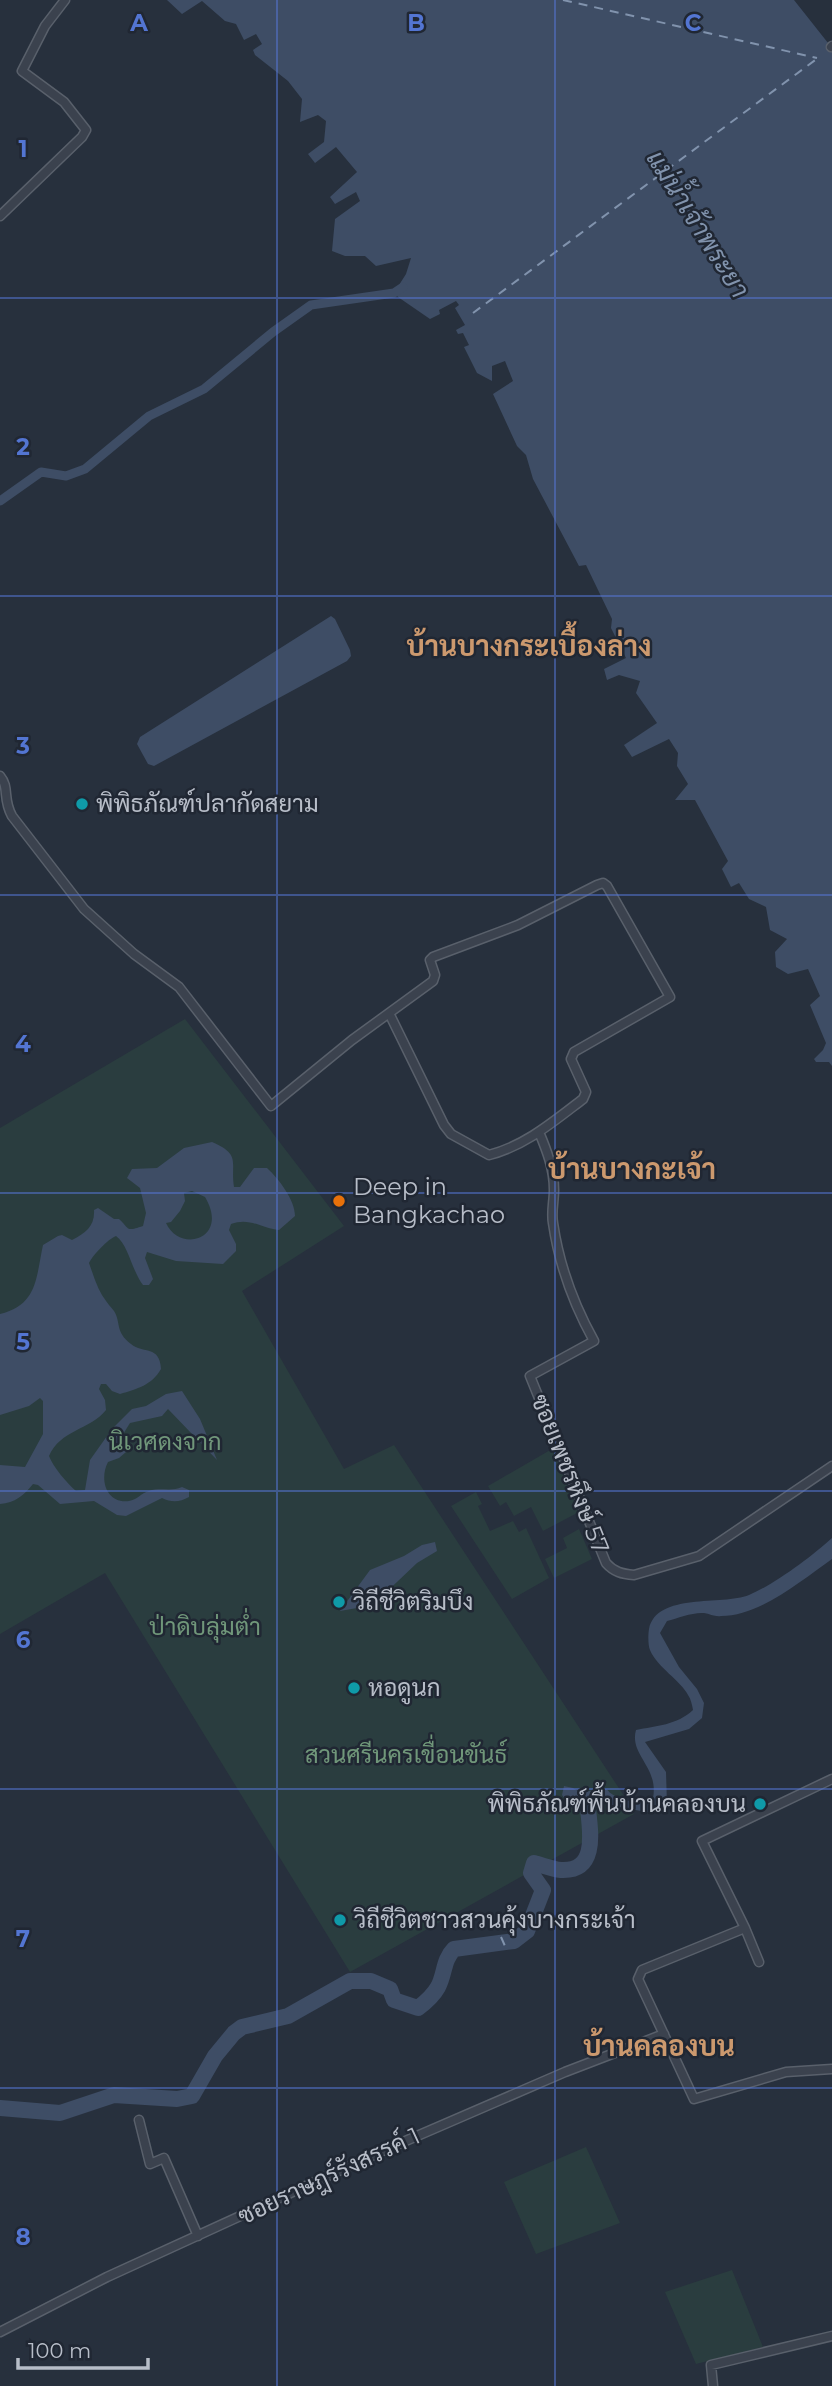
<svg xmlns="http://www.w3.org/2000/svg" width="832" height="2386" viewBox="0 0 832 2386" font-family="Montserrat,Sarabun,sans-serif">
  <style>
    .green { fill: #2a3d3f }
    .water { fill: #3e4d65; fill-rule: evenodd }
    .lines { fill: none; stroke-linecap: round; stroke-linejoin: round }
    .canal { stroke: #3e4d65; stroke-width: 9 }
    .river { stroke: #3e4d65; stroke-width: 16 }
    .ferry { stroke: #8193ad; stroke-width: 2; stroke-dasharray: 9 7; stroke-linecap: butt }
    .street-casing { stroke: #59606b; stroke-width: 11 }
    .street { stroke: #3b424e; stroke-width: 8 }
    .grid { fill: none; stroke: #5375d2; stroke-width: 2; stroke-opacity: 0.55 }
    .culture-dot { fill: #0f9aa8; stroke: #202733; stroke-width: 2.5 }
    .food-dot { fill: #e8710a; stroke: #202733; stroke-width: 2.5 }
    .labels { text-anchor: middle; stroke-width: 5; stroke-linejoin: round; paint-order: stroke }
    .poi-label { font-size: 24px; fill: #b7bdc8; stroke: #202733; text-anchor: start }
    .park-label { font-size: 24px; fill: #70977a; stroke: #202733 }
    .street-label { font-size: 24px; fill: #b7bdc8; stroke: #202733 }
    .water-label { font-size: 26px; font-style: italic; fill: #8193ad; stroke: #202733 }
    .quarter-label { font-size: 28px; font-weight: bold; fill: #cc996e; stroke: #202733 }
    .grid-label { font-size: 23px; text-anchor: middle; font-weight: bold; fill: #5375d2; stroke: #202733; stroke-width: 5; stroke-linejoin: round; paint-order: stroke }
  </style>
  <rect width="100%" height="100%" fill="#27303d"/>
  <path class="green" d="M 185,1019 L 344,1226 L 242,1291 L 344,1469 L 394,1445 L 626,1799 L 614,1797 L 607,1790 L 588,1797 L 573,1788 L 562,1795 L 569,1806 L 604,1801 L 614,1806 L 632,1810 L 634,1814 L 350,1972 L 105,1573 L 0,1634 L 0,1128 Z
    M 552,1449 L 579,1512 L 543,1531 L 531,1507 L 514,1516 L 506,1502 L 500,1506 L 488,1486 Z
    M 476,1492 L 482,1504 L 478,1506 L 490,1531 L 513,1521 L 519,1532 L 526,1528 L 549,1578 L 512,1599 L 451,1506 Z
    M 579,1529 L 592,1559 L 554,1578 L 545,1559 L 567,1548 L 563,1538 Z
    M 586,2147 L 620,2223 L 536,2254 L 504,2182 Z
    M 732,2270 L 763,2347 L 696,2364 L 665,2292 Z"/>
  <path class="water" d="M 167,0 L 794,0 L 832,48 L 832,1066 L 829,1062 L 816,1062 L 814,1059 L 823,1050 L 826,1043 L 810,1005 L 820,996 L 808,969 L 788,974 L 776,967 L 775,952 L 787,939 L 770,930 L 766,907 L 749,899 L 739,883 L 731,887 L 722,869 L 728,861 L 695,800 L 675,800 L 688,784 L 677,766 L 678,753 L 669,739 L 632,757 L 624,745 L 657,723 L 636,693 L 640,681 L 619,675 L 607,680 L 604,669 L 626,658 L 611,628 L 612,619 L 586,565 L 579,566 L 533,479 L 526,455 L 517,446 L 493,394 L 513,381 L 505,361 L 492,366 L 492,381 L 477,373 L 464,347 L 469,345 L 463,333 L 458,334 L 456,330 L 465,325 L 455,308 L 459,305 L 456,301 L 439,310 L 440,314 L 430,319 L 398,297 L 394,293 L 406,274 L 411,258 L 376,266 L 365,256 L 345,256 L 332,251 L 335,219 L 360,201 L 356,192 L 335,204 L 330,197 L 357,172 L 336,147 L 315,163 L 308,154 L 324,142 L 326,121 L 318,115 L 300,122 L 302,99 L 288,81 L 255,55 L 253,50 L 262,44 L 256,34 L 244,40 L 236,24 L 225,21 L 202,1 L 182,14 Z
    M 331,616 L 335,619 L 350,650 L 351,656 L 347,661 L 154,766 L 148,764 L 137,744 L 140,737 Z
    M 212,1142 C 242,1155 230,1162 234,1187 L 240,1187 L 254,1168 L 267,1168 C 279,1179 295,1200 295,1216 L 279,1230 C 260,1228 250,1217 231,1224 L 229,1230 L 236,1244 L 236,1251 L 223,1264 L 176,1261 L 147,1252 L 145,1258 L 153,1279 L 149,1285 L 143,1285 C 132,1271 128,1244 116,1236 C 108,1239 93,1255 89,1263 C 93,1274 97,1288 104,1298 C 107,1303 111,1307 114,1311 C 121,1322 115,1332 131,1344 C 143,1354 160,1345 161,1369 C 152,1385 137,1389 120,1394 L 112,1391 L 106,1384 L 101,1384 L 99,1389 L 105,1400 L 106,1410 C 90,1430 60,1430 49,1456 C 53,1467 67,1483 76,1491 L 85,1490 L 90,1460 L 112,1429 L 132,1409 L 146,1406 L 166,1394 L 182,1391 L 200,1419 L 217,1460 L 168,1409 L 162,1416 L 130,1423 L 120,1439 L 126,1452 L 119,1458 L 108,1462 C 99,1479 106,1504 129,1501 C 137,1500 141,1493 149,1491 C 160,1487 171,1492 182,1487 L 189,1490 L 189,1497 C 180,1502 172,1503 162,1498 L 126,1516 L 117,1515 L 94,1501 L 60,1504 L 38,1485 L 33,1484 C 24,1495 15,1503 0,1504 L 0,1465 L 25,1467 L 43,1434 L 43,1401 L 40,1398 L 29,1406 L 0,1415 L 0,1314 C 38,1305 36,1277 43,1245 L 58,1236 L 62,1235 L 72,1240 C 86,1233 95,1226 94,1210 L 98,1208 L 114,1219 L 119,1219 C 130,1229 125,1232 143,1226 L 146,1213 L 140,1188 L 127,1178 L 132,1169 L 157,1168 L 184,1148 ZM 192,1191 L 205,1197 C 230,1239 180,1254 166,1223 L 171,1222 L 180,1211 L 185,1201 L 184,1193 Z
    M 832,1538 L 832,1559 C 802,1580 760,1616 721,1616 C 715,1617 710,1614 704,1613 C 693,1612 678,1618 667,1621 L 660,1633 L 679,1667 L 697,1689 L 704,1703 L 702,1718 L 689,1729 L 645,1742 L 666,1772 L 667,1805 L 652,1813 L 614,1806 L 604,1801 L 569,1806 L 562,1795 L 564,1786 L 573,1788 L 588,1797 L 607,1790 C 617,1801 640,1805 653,1798 C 659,1767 629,1755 636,1730 C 656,1726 677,1725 693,1710 C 692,1705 691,1699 688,1695 C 681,1681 657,1667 650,1650 C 648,1645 648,1635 649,1629 C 657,1592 722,1606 749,1595 C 775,1584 811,1557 832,1538 Z
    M 435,1542 L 437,1551 L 417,1563 L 378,1600 L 357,1608 L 340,1611 L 370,1570 L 404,1556 L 422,1545 Z"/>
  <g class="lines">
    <path class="canal" d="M 0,501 L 41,472 L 66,476 L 85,469 L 149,416 L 204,389 L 273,332 L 311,305 L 394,293 L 403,287"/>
    <path class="river" d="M 0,2108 L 60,2113 L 114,2095 L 177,2099 L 192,2096 L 215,2056 L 234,2033 L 242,2027 L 288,2016 L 350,1981 L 371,1981 L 390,1989 L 394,2000 L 418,2008 C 426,2002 433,1996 438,1987 C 445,1974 443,1960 454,1949 L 514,1941 L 527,1931 L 543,1890 L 531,1873 L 534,1863 C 542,1865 552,1869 561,1870 C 601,1872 589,1825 587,1800 L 602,1796"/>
    <path class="ferry" d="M 563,0 L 817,58
      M 473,313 L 818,58
      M 501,1937 L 505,1946"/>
    <defs>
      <path id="street" d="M 831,47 L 832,46
        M 0,216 L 82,137 L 86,130 L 64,102 L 22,71 L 45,26 L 65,0
        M 0,776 C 10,788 2,798 12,816 L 84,909 L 134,954 L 179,987 L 271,1106 L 352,1040 L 433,981 L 435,975 L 430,960 L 433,957 L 518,925 L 597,885 L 603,883 L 607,886 L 670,997 L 574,1052 L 571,1059 L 586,1092 L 583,1099 C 554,1121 525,1146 489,1155 L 451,1134 L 444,1125 L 389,1013
        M 539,1132 C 547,1151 554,1169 554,1190 C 554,1201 551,1212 553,1223 C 559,1264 574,1305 594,1341 L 530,1376 L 606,1563 C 614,1572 622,1574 634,1575 L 699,1556 L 832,1466
        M 832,1779 L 702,1841 L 745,1928 L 642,1970 L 638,1979 L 694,2099 L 786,2072 L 832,2069
        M 745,1928 L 759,1962
        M 139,2120 L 150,2164 L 164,2158 L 198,2236
        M 0,2332 L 107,2277 L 380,2152 L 565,2072 L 664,2034
        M 713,2386 L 711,2365 L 832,2336"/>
    </defs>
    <use href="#street" class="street-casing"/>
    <use href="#street" class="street"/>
  </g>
  <path class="grid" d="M 277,0 L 277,2386M 555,0 L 555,2386M 0,298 L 832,298M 0,596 L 832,596M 0,895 L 832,895M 0,1193 L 832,1193M 0,1491 L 832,1491M 0,1789 L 832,1789M 0,2088 L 832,2088"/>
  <g class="culture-dot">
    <circle cx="82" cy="804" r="7"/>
    <circle cx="339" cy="1602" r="7"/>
    <circle cx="354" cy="1688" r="7"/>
    <circle cx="760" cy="1804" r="7"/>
    <circle cx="340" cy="1920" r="7"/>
  </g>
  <circle class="food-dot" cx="339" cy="1201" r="7"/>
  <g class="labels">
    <g class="poi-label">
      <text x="96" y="812">พิพิธภัณฑ์ปลากัดสยาม</text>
      <text x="353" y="1195">Deep in<tspan x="353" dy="28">Bangkachao</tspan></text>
      <text x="353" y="1610">วิถีชีวิตริมบึง</text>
      <text x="368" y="1696">หอดูนก</text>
      <text x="746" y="1812" text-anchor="end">พิพิธภัณฑ์พื้นบ้านคลองบน</text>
      <text x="354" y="1928">วิถีชีวิตชาวสวนคุ้งบางกระเจ้า</text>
    </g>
    <g class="park-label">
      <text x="165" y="1450">นิเวศดงจาก</text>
      <text x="205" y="1635">ป่าดิบลุ่มต่ำ</text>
      <text x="406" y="1763">สวนศรีนครเขื่อนขันธ์</text>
    </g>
    <g class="street-label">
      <text transform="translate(570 1474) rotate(68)" y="8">ซอยเพชรหึงษ์ 57</text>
      <text transform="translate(329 2176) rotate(-25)" y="8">ซอยราษฎร์รังสรรค์ 1</text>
    </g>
    <g class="water-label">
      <text transform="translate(698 224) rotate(58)" y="9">แม่น้ำเจ้าพระยา</text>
    </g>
    <g class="quarter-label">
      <text x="529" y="656">บ้านบางกระเบื้องล่าง</text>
      <text x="632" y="1179">บ้านบางกะเจ้า</text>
      <text x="659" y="2056">บ้านคลองบน</text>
    </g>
  </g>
  <g class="grid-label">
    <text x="139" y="31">A</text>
    <text x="416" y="31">B</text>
    <text x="693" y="31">C</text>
    <text x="23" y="157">1</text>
    <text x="23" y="455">2</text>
    <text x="23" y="754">3</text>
    <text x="23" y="1052">4</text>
    <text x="23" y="1350">5</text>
    <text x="23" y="1648">6</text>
    <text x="23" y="1947">7</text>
    <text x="23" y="2245">8</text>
  </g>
  <path d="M18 2358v10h130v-10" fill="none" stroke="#b7bdc8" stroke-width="3.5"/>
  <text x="28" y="2358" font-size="21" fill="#b7bdc8" stroke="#202733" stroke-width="5" paint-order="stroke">100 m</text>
</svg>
